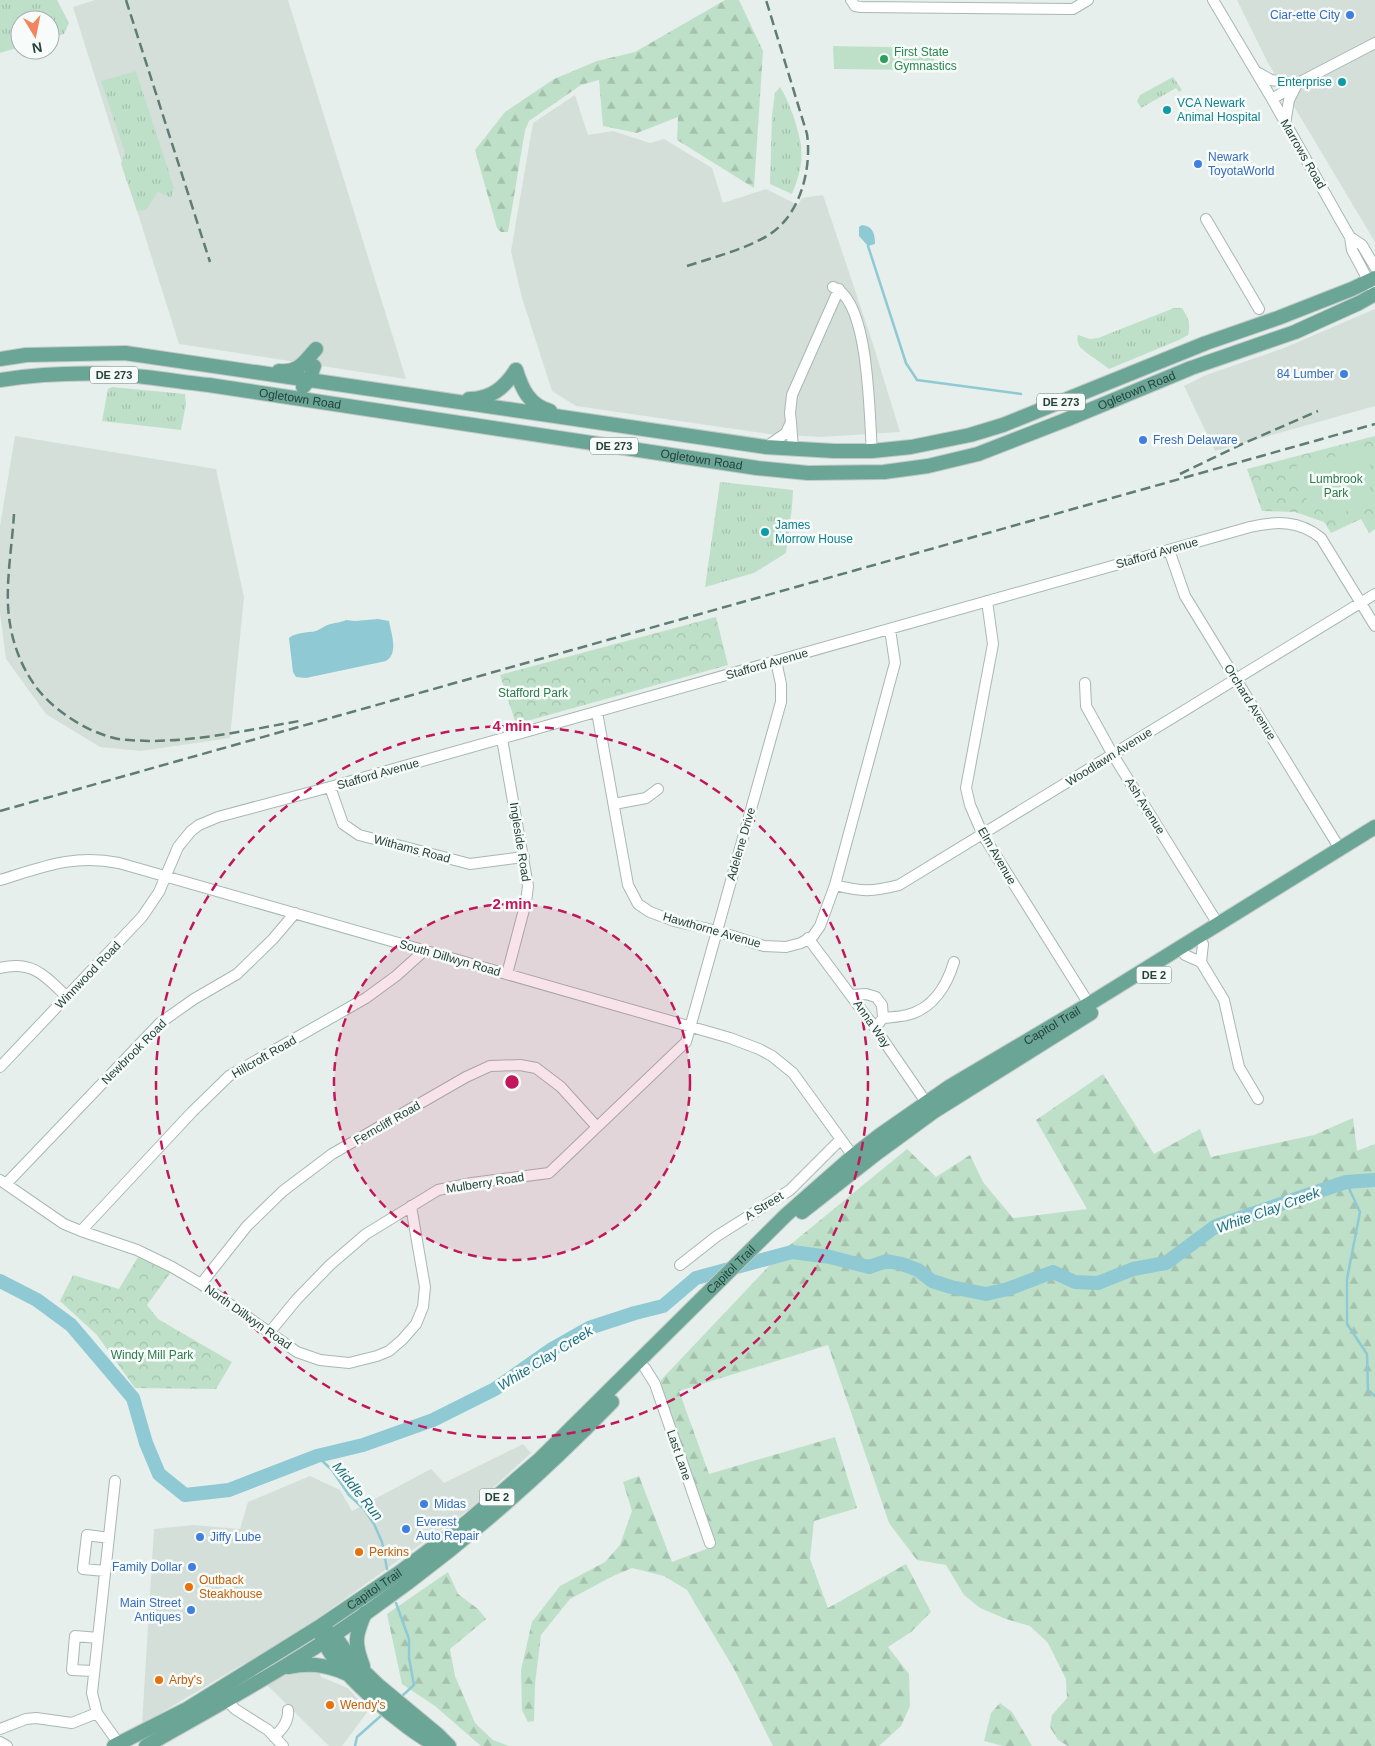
<svg xmlns="http://www.w3.org/2000/svg" width="1375" height="1746" viewBox="0 0 1375 1746" font-family="Arial,sans-serif">
  <style>
    .built { fill: #d4dfda }
    .grass { fill: url(#grass-tufts) }
    .forest { fill: url(#forest-firs) }
    .park { fill: url(#park-crowns) }
    .pitch { fill: #bfe0c8 }
    .water { fill: #8ec9d4 }
    .lines { fill: none; stroke-linecap: round; stroke-linejoin: round }
    .stream { stroke: #8ec9d4; stroke-width: 2.5 }
    .river { stroke: #8ec9d4; stroke-width: 14 }
    .minor-casing { stroke: #a8b8b2; stroke-width: 12 }
    .major-casing { stroke: #c2cac8; stroke-width: 16 }
    .minor { stroke: #fff; stroke-width: 10 }
    .major { stroke: #6aa596; stroke-width: 14 }
    .rail { stroke: #5f7d75; stroke-width: 2.5; stroke-dasharray: 10 5; stroke-linecap: butt }
    .ring { fill: none; stroke: #c2185b; stroke-width: 2.5; stroke-dasharray: 9 6 }
    .shop-dot { fill: #3f7fe0; stroke: #f7fbf9; stroke-width: 2 }
    .leisure-dot { fill: #2e9e5b; stroke: #f7fbf9; stroke-width: 2 }
    .culture-dot { fill: #0f9aa8; stroke: #f7fbf9; stroke-width: 2 }
    .food-dot { fill: #e8710a; stroke: #f7fbf9; stroke-width: 2 }
    .labels { text-anchor: middle; stroke-width: 5; stroke-linejoin: round; paint-order: stroke }
    .shield { fill: #f7fbf9; stroke: #637a73; stroke-width: 1 }
    .shield-label { font-size: 11px; font-weight: bold; fill: #24423a }
    .shop-label { font-size: 12px; fill: #366cbe; stroke: #f7fbf9; text-anchor: start }
    .leisure-label { font-size: 12px; fill: #27864d; stroke: #f7fbf9; text-anchor: start }
    .culture-label { font-size: 12px; fill: #0d838f; stroke: #f7fbf9; text-anchor: start }
    .street-label { font-size: 12px; fill: #24423a; stroke: #f7fbf9 }
    .park-label { font-size: 12px; fill: #2d7a4b; stroke: #f7fbf9 }
    .food-label { font-size: 12px; fill: #c56008; stroke: #f7fbf9; text-anchor: start }
    .water-label { font-size: 14px; font-style: italic; fill: #1c6f80; stroke: #f7fbf9 }
    .centre { fill: #c2185b; stroke: #f7fbf9; stroke-width: 2.5 }
    .ring-label { font-size: 15px; text-anchor: middle; font-weight: bold; fill: #c2185b; stroke: #f7fbf9; stroke-width: 5; stroke-linejoin: round; paint-order: stroke }
  </style>
  <defs>
    <pattern id="grass-tufts" width="24" height="20" patternUnits="userSpaceOnUse" patternTransform="scale(1.25)"><rect width="24" height="20" fill="#bfe0c8"/><path d="M3 7l-1-3M5 7V3M7 7l1-3M15 17l-1-3M17 17v-4M19 17l1-3" fill="none" stroke="#a4c1ad"/></pattern>
    <pattern id="forest-firs" width="22" height="20" patternUnits="userSpaceOnUse" patternTransform="scale(1.25)"><rect width="22" height="20" fill="#bfe0c8"/><path d="M5 1l3.5 6h-7zM16 11l3.5 6h-7z" fill="#a4c1ad"/></pattern>
    <pattern id="park-crowns" width="20" height="18" patternUnits="userSpaceOnUse" patternTransform="scale(1.25)"><rect width="20" height="18" fill="#bfe0c8"/><path d="M2 6a3 3 0 1 1 6 0M12 15a3 3 0 1 1 6 0" fill="none" stroke="#a4c1ad"/></pattern>
  </defs>
  <rect width="100%" height="100%" fill="#e6efeb"/>
  <path class="built" d="M 95,0 L 288,0 L 406,379 L 179,344 L 73,7 Z
    M 1237,0 L 1375,0 L 1375,242 L 1268,63 Z
    M 575,95 L 588,135 L 613,131 L 650,143 L 664,139 L 712,168 L 723,203 L 766,189 L 798,205 L 802,198 L 823,195 L 873,344 L 900,432 L 821,437 L 769,434 L 576,406 L 552,391 L 522,298 L 511,251 L 533,123 Z
    M 1375,309 L 1375,406 L 1215,451 L 1184,386 L 1206,375 L 1284,348 Z
    M 15,436 L 216,469 L 244,597 L 230,738 L 141,751 L 100,747 L 46,714 L 6,659 L 0,613 L 0,526 Z
    M 523,1444 L 531,1453 L 471,1508 L 306,1627 L 321,1677 L 348,1688 L 368,1711 L 342,1746 L 329,1746 L 245,1663 L 142,1724 L 154,1529 L 193,1525 L 240,1529 L 248,1502 L 310,1476 L 340,1490 L 352,1511 L 431,1469 L 444,1483 Z"/>
  <path class="grass" d="M 0,0 L 57,0 L 69,23 L 64,34 L 50,38 L 50,20 L 20,20 L 20,47 L 0,53 Z
    M 136,71 L 174,188 L 171,198 L 158,192 L 146,210 L 137,211 L 121,164 L 125,153 L 101,81 Z
    M 1173,77 L 1182,90 L 1179,92 L 1176,88 L 1141,108 L 1137,101 L 1140,95 Z
    M 780,87 C 786,96 789,105 793,115 C 804,149 805,161 792,194 L 770,184 L 772,116 L 775,93 Z
    M 1174,308 L 1182,308 C 1188,317 1191,324 1188,335 L 1179,340 L 1109,369 C 1102,363 1083,351 1080,347 C 1077,343 1077,338 1078,335 L 1090,339 L 1098,338 Z
    M 112,387 L 185,394 L 186,404 L 181,430 L 102,421 L 108,389 Z
    M 720,482 L 793,490 L 792,507 L 786,553 L 754,573 L 705,587 Z"/>
  <path class="forest" d="M 725,0 L 739,0 L 763,51 L 754,188 L 677,140 L 678,117 L 637,133 L 603,126 L 599,80 L 581,85 L 529,121 L 525,130 L 508,232 L 501,232 L 497,228 L 475,150 L 505,112 L 554,79 L 597,61 L 635,52 Z
    M 1103,1074 L 1154,1154 L 1200,1129 L 1211,1157 L 1314,1135 L 1353,1118 L 1357,1151 L 1375,1144 L 1375,1746 L 1068,1746 L 1058,1740 L 1050,1727 L 1052,1715 L 1067,1698 L 1066,1679 L 1048,1643 L 1030,1626 L 1006,1619 L 980,1608 L 964,1595 L 946,1565 L 917,1560 L 889,1523 L 828,1345 L 679,1391 L 709,1474 L 835,1437 L 857,1508 L 814,1521 L 810,1559 L 828,1608 L 906,1564 L 931,1612 L 911,1632 L 888,1647 L 909,1674 L 910,1706 L 901,1726 L 879,1746 L 773,1746 L 734,1669 L 687,1590 L 664,1576 L 632,1568 L 611,1577 L 570,1599 L 541,1635 L 535,1684 L 534,1721 L 528,1722 L 522,1710 L 521,1670 L 532,1622 L 560,1586 L 605,1562 L 620,1545 L 632,1511 L 623,1482 L 639,1476 L 672,1562 L 714,1546 L 659,1392 L 661,1380 L 785,1249 L 907,1149 L 936,1177 L 970,1155 L 983,1182 L 1013,1218 L 1087,1209 L 1036,1120 Z
    M 448,1572 L 458,1594 L 478,1609 L 486,1619 L 450,1649 L 455,1676 L 475,1723 L 493,1740 L 509,1746 L 481,1746 L 435,1706 L 402,1684 L 387,1614 Z
    M 1000,1703 L 1012,1712 L 1032,1746 L 1003,1746 L 984,1741 L 991,1713 Z"/>
  <path class="park" d="M 1375,436 L 1375,529 L 1369,533 L 1361,519 L 1331,533 L 1324,522 L 1295,512 L 1262,511 L 1247,469 Z
    M 716,617 L 728,665 L 516,724 L 500,675 Z
    M 138,1257 L 171,1272 L 147,1305 L 158,1319 L 232,1362 L 216,1389 L 135,1388 L 97,1335 L 60,1301 L 73,1275 L 119,1289 Z"/>
  <path class="pitch" d="M 833,46 L 934,48 L 934,70 L 834,69 Z
    M 1366,449 L 1373,475 L 1366,503 L 1334,517 L 1308,504 L 1296,466 Z
    M 576,677 L 581,697 L 569,700 L 563,681 Z"/>
  <path class="water" d="M 862,225 C 873,226 875,234 875,244 L 868,246 L 859,236 L 859,227 Z
    M 378,619 L 389,621 C 391,633 399,653 386,661 L 306,678 L 296,677 L 293,672 L 289,638 C 296,632 307,633 316,631 C 321,629 325,625 331,624 C 337,622 340,623 346,620 L 355,621 Z"/>
  <g class="lines">
    <path class="stream" d="M 868,246 L 906,363 L 917,380 L 1021,394
      M 1346,1182 L 1360,1212 L 1347,1279 L 1347,1324 L 1367,1354 L 1368,1390 L 1375,1396
      M 317,1456 L 332,1470 L 349,1495 L 364,1509 L 374,1524 L 382,1542 L 387,1569
      M 396,1603 L 409,1639 L 409,1658 L 414,1685 L 402,1696
      M 355,1746 L 357,1737 L 383,1714"/>
    <path class="river" d="M 0,1281 L 37,1300 L 71,1325 L 133,1398 L 146,1443 L 159,1474 L 185,1495 L 229,1490 L 317,1456 L 363,1445 L 433,1420 L 495,1389 L 552,1349 L 589,1328 L 635,1313 L 663,1306 L 696,1278 L 792,1252 L 830,1257 L 869,1267 L 887,1261 L 902,1264 L 918,1270 L 932,1281 L 951,1287 L 986,1294 L 1008,1289 L 1053,1272 L 1075,1282 L 1098,1283 L 1133,1269 L 1166,1263 L 1216,1226 L 1346,1182 L 1375,1180"/>
    <defs>
      <path id="minor" d="M 851,0 L 855,6 L 861,7 L 1073,9 L 1088,0
        M 1213,0 L 1272,99 L 1339,218 L 1350,237 L 1352,250 L 1375,293
        M 1257,72 L 1271,80 L 1297,84 L 1289,100 L 1285,124
        M 1272,99 L 1304,80 L 1375,43
        M 1206,219 L 1259,309
        M 1350,237 L 1362,245 L 1375,267
        M 833,287 C 870,300 869,416 872,451
        M 791,422 L 790,413 L 792,395 L 839,289
        M 766,447 L 786,433 L 791,422 L 793,450
        M 1169,550 L 1185,596 L 1340,849
        M 987,601 L 993,644 L 966,788 L 970,805 L 983,835 L 1089,1004
        M 1085,683 L 1086,706 L 1113,755 L 1218,924
        M 597,712 L 628,885 L 638,904 L 650,912 L 674,921 L 717,931 L 764,946 L 786,947 L 801,943 L 813,936 L 820,926 L 835,885 L 895,663 L 890,629
        M 502,739 L 528,886 L 526,902 L 507,974
        M 330,787 L 343,824 L 359,835 L 470,864 L 524,857
        M 614,804 L 646,798 L 658,789
        M 0,880 C 43,867 73,854 119,863 L 730,1038 L 759,1049 L 772,1056 L 793,1073 L 853,1156
        M 835,885 C 862,892 872,892 899,885 L 1375,594
        M 808,938 L 875,1028 L 930,1108
        M 1185,955 L 1201,962 L 1203,944
        M 1201,962 L 1224,1000 L 1239,1067 L 1258,1099
        M 0,968 C 33,960 45,976 67,997
        M 851,995 L 866,994 L 876,997 L 882,1005 L 883,1018
        M 875,1028 L 883,1018 C 891,1017 899,1017 907,1015 C 933,1009 947,985 954,962
        M 0,1067 L 142,917 L 159,892 L 178,847 L 191,831 L 199,825 L 218,817 L 330,787 L 1250,527 C 1276,521 1299,520 1321,538 L 1375,626
        M 0,1180 L 64,1224 L 81,1231 L 137,1250 L 172,1267 L 201,1284 L 297,1352 L 320,1360 L 349,1363 L 377,1356 L 389,1351 L 402,1340 L 416,1324 L 423,1307 L 425,1287 L 411,1206
        M 6,1184 L 160,1023 L 194,999 L 237,974 L 273,939 L 295,913
        M 81,1231 L 192,1112 L 229,1076 L 366,998 L 396,976 L 425,950
        M 680,1265 L 717,1236 L 790,1190 L 841,1139
        M 201,1284 L 247,1226 L 283,1191 L 332,1154 L 466,1077 L 490,1066 L 520,1065 L 536,1068 L 561,1087 L 597,1127
        M 269,1333 L 297,1299 L 330,1265 L 366,1234 L 438,1190 L 472,1183 L 549,1173 L 686,1042 L 781,702 L 781,684 L 776,661
        M 645,1368 L 655,1384 L 710,1543
        M 115,1481 L 92,1693 L 97,1713 L 119,1744
        M 105,1571 L 83,1569 L 87,1535 L 109,1538
        M 94,1671 L 72,1670 L 75,1636 L 98,1638
        M 226,1700 L 235,1709 L 268,1730 L 283,1746
        M 0,1729 L 26,1719 L 36,1718 L 72,1723 L 97,1713
        M 274,1737 C 282,1729 289,1722 288,1710
        M 0,1742 L 7,1746"/>
      <g id="major">
        <path d="M 0,359 L 26,355 L 125,353 L 766,447 L 834,451 L 872,451 L 911,447 L 970,435 L 1003,425 L 1206,343 L 1278,318 L 1352,289 L 1375,278"/>
        <path d="M 516,370 C 522,389 529,405 550,411"/>
        <path d="M 279,371 C 299,373 304,362 316,349"/>
        <path id="s1" d="M 0,380 C 41,374 83,372 124,375 C 152,377 181,382 209,385 L 757,468 L 808,473 L 884,472 L 928,466 L 978,454 L 1068,419 L 1191,368 L 1295,332 L 1359,303 L 1375,294"/>
        <path d="M 303,387 L 309,380 L 314,366"/>
        <path d="M 469,399 C 491,399 504,388 516,370"/>
        <path d="M 802,1212 L 877,1153 L 933,1112 L 1091,1013"/>
        <path d="M 326,1631 L 334,1635 L 352,1660 L 379,1686 L 438,1735 L 449,1746"/>
        <path d="M 321,1635 C 331,1667 407,1732 438,1746"/>
        <path d="M 363,1666 C 354,1643 355,1636 365,1613"/>
        <path d="M 288,1667 C 309,1663 324,1664 345,1673"/>
        <path id="s2" d="M 114,1746 L 187,1709 L 319,1627 L 400,1572 L 467,1522 L 540,1459 L 786,1215 L 853,1156 L 880,1135 L 949,1087 L 1089,1004 L 1375,827"/>
        <path d="M 146,1746 C 205,1712 267,1679 325,1641 C 430,1572 525,1492 612,1402"/>
      </g>
    </defs>
    <use href="#minor" class="minor-casing"/>
    <use href="#major" class="major-casing"/>
    <use href="#minor" class="minor"/>
    <use href="#major" class="major"/>
    <path class="rail" d="M 126,0 L 210,262
      M 687,266 C 714,257 743,250 767,236 C 800,217 812,169 807,134 L 766,0
      M 1180,474 L 1242,444 L 1318,411
      M 14,514 C 12,548 4,591 10,624 C 15,655 30,686 54,706 C 72,721 91,732 114,738 C 125,741 137,740 148,741 C 199,741 249,730 299,721
      M 0,811 L 1375,424"/>
  </g>
  <circle cx="512" cy="1082" r="178" fill="#c2185b" fill-opacity=".12"/>
  <g class="ring">
    <circle cx="512" cy="1082" r="178"/>
    <circle cx="512" cy="1082" r="356"/>
  </g>
  <g class="shop-dot">
    <circle cx="1350" cy="15" r="5"/>
    <circle cx="1198" cy="164" r="5"/>
    <circle cx="1344" cy="374" r="5"/>
    <circle cx="1143" cy="440" r="5"/>
    <circle cx="424" cy="1504" r="5"/>
    <circle cx="406" cy="1529" r="5"/>
    <circle cx="200" cy="1537" r="5"/>
    <circle cx="192" cy="1567" r="5"/>
    <circle cx="191" cy="1610" r="5"/>
  </g>
  <circle class="leisure-dot" cx="884" cy="59" r="5"/>
  <g class="culture-dot">
    <circle cx="1342" cy="82" r="5"/>
    <circle cx="1167" cy="110" r="5"/>
    <circle cx="765" cy="532" r="5"/>
  </g>
  <g class="food-dot">
    <circle cx="359" cy="1552" r="5"/>
    <circle cx="189" cy="1587" r="5"/>
    <circle cx="159" cy="1680" r="5"/>
    <circle cx="330" cy="1705" r="5"/>
  </g>
  <g class="labels">
    <g class="shield">
      <rect x="90" y="366.5" width="48" height="17" rx="4"/>
      <rect x="1037" y="393.5" width="48" height="17" rx="4"/>
      <rect x="590" y="437.5" width="48" height="17" rx="4"/>
      <rect x="1136.5" y="966.5" width="35" height="17" rx="4"/>
      <rect x="479.5" y="1488.5" width="35" height="17" rx="4"/>
    </g>
    <g class="shield-label">
      <text x="114" y="379">DE 273</text>
      <text x="1061" y="406">DE 273</text>
      <text x="614" y="450">DE 273</text>
      <text x="1154" y="979">DE 2</text>
      <text x="497" y="1501">DE 2</text>
    </g>
    <g class="shop-label">
      <text x="1340" y="19" text-anchor="end">Ciar-ette City</text>
      <text x="1208" y="161">Newark<tspan x="1208" dy="14">ToyotaWorld</tspan></text>
      <text x="1334" y="378" text-anchor="end">84 Lumber</text>
      <text x="1153" y="444">Fresh Delaware</text>
      <text x="434" y="1508">Midas</text>
      <text x="416" y="1526">Everest<tspan x="416" dy="14">Auto Repair</tspan></text>
      <text x="210" y="1541">Jiffy Lube</text>
      <text x="182" y="1571" text-anchor="end">Family Dollar</text>
      <text x="181" y="1607" text-anchor="end">Main Street<tspan x="181" dy="14">Antiques</tspan></text>
    </g>
    <g class="leisure-label">
      <text x="894" y="56">First State<tspan x="894" dy="14">Gymnastics</tspan></text>
    </g>
    <g class="culture-label">
      <text x="1332" y="86" text-anchor="end">Enterprise</text>
      <text x="1177" y="107">VCA Newark<tspan x="1177" dy="14">Animal Hospital</tspan></text>
      <text x="775" y="529">James<tspan x="775" dy="14">Morrow House</tspan></text>
    </g>
    <g class="street-label">
      <text transform="translate(1303 154) rotate(60)" y="4">Marrows Road</text>
      <text dy="4" stroke="none"><textPath href="#s1" startOffset="1158">Ogletown Road</textPath></text>
      <text dy="4" stroke="none"><textPath href="#s1" startOffset="302">Ogletown Road</textPath></text>
      <text dy="4" stroke="none"><textPath href="#s1" startOffset="708">Ogletown Road</textPath></text>
      <text transform="translate(1157 553) rotate(-16)" y="4">Stafford Avenue</text>
      <text transform="translate(767 664) rotate(-16)" y="4">Stafford Avenue</text>
      <text transform="translate(1250 702) rotate(58)" y="4">Orchard Avenue</text>
      <text transform="translate(1109 757) rotate(-32)" y="4">Woodlawn Avenue</text>
      <text transform="translate(378 774) rotate(-16)" y="4">Stafford Avenue</text>
      <text transform="translate(1145 806) rotate(58)" y="4">Ash Avenue</text>
      <text transform="translate(520 842) rotate(81)" y="4">Ingleside Road</text>
      <text transform="translate(741 844) rotate(-74)" y="4">Adelene Drive</text>
      <text transform="translate(412 849) rotate(15)" y="4">Withams Road</text>
      <text transform="translate(997 856) rotate(60)" y="4">Elm Avenue</text>
      <text transform="translate(712 930) rotate(16)" y="4">Hawthorne Avenue</text>
      <text transform="translate(450 958) rotate(16)" y="4">South Dillwyn Road</text>
      <text transform="translate(88 975) rotate(-46)" y="4">Winnwood Road</text>
      <text transform="translate(872 1024) rotate(55)" y="4">Anna Way</text>
      <text dy="4" stroke="none"><textPath href="#s2" startOffset="1189">Capitol Trail</textPath></text>
      <text transform="translate(134 1052) rotate(-45)" y="4">Newbrook Road</text>
      <text transform="translate(264 1057) rotate(-30)" y="4">Hillcroft Road</text>
      <text transform="translate(387 1123) rotate(-30)" y="4">Ferncliff Road</text>
      <text transform="translate(485 1183) rotate(-9)" y="4">Mulberry Road</text>
      <text transform="translate(764 1206) rotate(-32)" y="4">A Street</text>
      <text dy="4" stroke="none"><textPath href="#s2" startOffset="784">Capitol Trail</textPath></text>
      <text transform="translate(248 1317) rotate(35)" y="4">North Dillwyn Road</text>
      <text transform="translate(679 1455) rotate(71)" y="4">Last Lane</text>
      <text dy="4" stroke="none"><textPath href="#s2" startOffset="304">Capitol Trail</textPath></text>
    </g>
    <g class="park-label">
      <text x="1336" y="483">Lumbrook<tspan x="1336" dy="14">Park</tspan></text>
      <text x="533" y="697">Stafford Park</text>
      <text x="152" y="1359">Windy Mill Park</text>
    </g>
    <g class="food-label">
      <text x="369" y="1556">Perkins</text>
      <text x="199" y="1584">Outback<tspan x="199" dy="14">Steakhouse</tspan></text>
      <text x="169" y="1684">Arby's</text>
      <text x="340" y="1709">Wendy's</text>
    </g>
    <g class="water-label">
      <text transform="translate(1268 1210) rotate(-20)" y="5">White Clay Creek</text>
      <text transform="translate(545 1358) rotate(-32)" y="5">White Clay Creek</text>
      <text transform="translate(358 1491) rotate(51)" y="5">Middle Run</text>
    </g>
  </g>
  <circle cx="512" cy="1082" r="8" class="centre"/>
  <g class="ring-label">
    <text x="512" y="731">4 min</text>
    <text x="512" y="909">2 min</text>
  </g>
  <g transform="translate(35 35) rotate(170)"><circle r="24" fill="#f7fbf9" stroke="#a3b1ad"/>
  <path d="M0-4L9 19L0 12L-9 19Z" fill="#f4845f"/>
  <text y="-8" font-size="14" font-weight="bold" text-anchor="middle" fill="#24423a">N</text>
  </g>
</svg>
